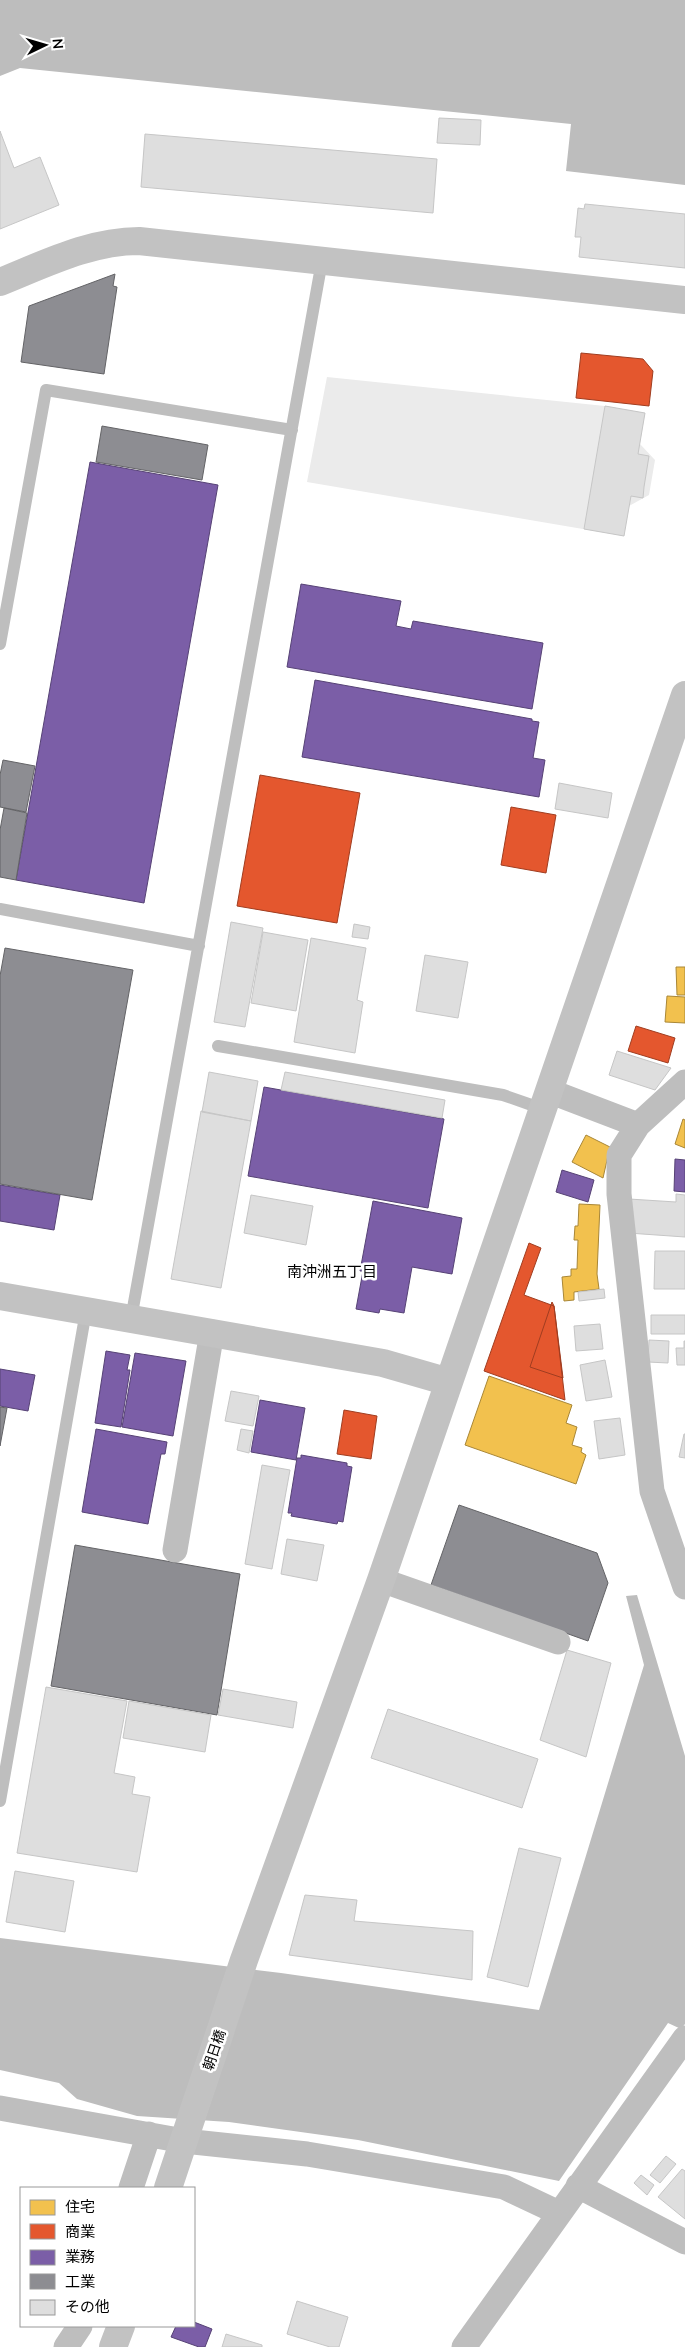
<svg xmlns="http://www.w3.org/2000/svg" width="685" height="2347" viewBox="0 0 685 2347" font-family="'Nunito Sans','Noto Sans JP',sans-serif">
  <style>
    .green { fill: #ebebeb }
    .water { fill: #bdbdbd }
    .homes { fill: #f2c14e; stroke: #a98737 }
    .shops { fill: #e4572e; stroke: #a03d20 }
    .offices { fill: #7b5ea7; stroke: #564275 }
    .industry { fill: #8d8d92; stroke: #636366 }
    .building { fill: #dedede; stroke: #c6c6c6 }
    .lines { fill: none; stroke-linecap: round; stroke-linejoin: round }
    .lane { stroke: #bebebe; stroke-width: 12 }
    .street { stroke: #bebebe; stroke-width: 25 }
    .secondary { stroke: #c2c2c2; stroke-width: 28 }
    .labels { text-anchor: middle; stroke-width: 5; stroke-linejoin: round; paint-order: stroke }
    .street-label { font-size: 14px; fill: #000; stroke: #fff }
    .neighbourhood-label { font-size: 15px; fill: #000; stroke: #fff }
  </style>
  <rect width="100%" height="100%" fill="#fff"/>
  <path class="green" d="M 327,377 L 605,406 L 645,413 L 640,444 L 655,460 L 649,495 L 629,506 L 624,536 L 307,482 Z"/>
  <path class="water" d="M 0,0 L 685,0 L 685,185 L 566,171 L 571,124 L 20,68 L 0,76 Z
    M 637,1595 L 685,1756 L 685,2024 L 681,2029 L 668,2023 L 559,2181 L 358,2140 L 229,2122 L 137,2116 L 77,2099 L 59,2083 L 0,2070 L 0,1938 L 281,1973 L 539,2010 L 644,1665 L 626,1596 Z"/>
  <path class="homes" d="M 676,967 L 685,967 L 685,995 L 677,995 Z
    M 667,996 L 685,997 L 685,1023 L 665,1022 Z
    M 683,1119 L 685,1120 L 685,1148 L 675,1144 Z
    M 586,1135 L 610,1147 L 603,1178 L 572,1162 Z
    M 579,1204 L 600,1205 L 597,1274 L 599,1289 L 574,1292 L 574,1300 L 564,1301 L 562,1277 L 571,1276 L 571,1269 L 577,1269 L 578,1240 L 574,1240 L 575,1226 L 578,1226 Z
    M 489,1376 L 572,1405 L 566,1423 L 577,1427 L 572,1445 L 582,1448 L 581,1452 L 586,1455 L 576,1484 L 465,1445 Z"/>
  <path class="shops" d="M 581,353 L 643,359 L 653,371 L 649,406 L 576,398 Z
    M 260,775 L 360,793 L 337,923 L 237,906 Z
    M 511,807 L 556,815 L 546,873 L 501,865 Z
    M 636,1026 L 675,1038 L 668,1063 L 628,1051 Z
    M 529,1243 L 541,1248 L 524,1295 L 554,1306 L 565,1400 L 484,1371 Z
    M 552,1302 L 554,1306 L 563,1378 L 530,1367 Z
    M 344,1410 L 377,1416 L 371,1459 L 337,1454 Z"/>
  <path class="offices" d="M 90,462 L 218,485 L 144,903 L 16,880 Z
    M 301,584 L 401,601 L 396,626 L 411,629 L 413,621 L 543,643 L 532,709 L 287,667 Z
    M 315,680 L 532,719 L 532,721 L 539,722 L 533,758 L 545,760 L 539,797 L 302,757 Z
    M 264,1087 L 444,1119 L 428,1208 L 248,1176 Z
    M 675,1159 L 685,1160 L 685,1192 L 674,1191 Z
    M 562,1170 L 594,1180 L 588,1202 L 556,1192 Z
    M 0,1185 L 60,1195 L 54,1230 L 0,1221 Z
    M 373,1201 L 462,1218 L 452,1274 L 412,1267 L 404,1313 L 380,1309 L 379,1313 L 356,1309 L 363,1271 L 360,1271 Z
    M 106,1351 L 130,1355 L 127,1370 L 130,1370 L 121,1427 L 95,1423 Z
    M 135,1353 L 186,1361 L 173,1436 L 122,1427 Z
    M 0,1369 L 35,1375 L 28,1411 L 0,1406 Z
    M 260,1400 L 305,1408 L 296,1460 L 251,1452 Z
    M 96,1429 L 167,1442 L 165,1454 L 161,1454 L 148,1524 L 82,1512 Z
    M 301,1455 L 347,1463 L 347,1466 L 352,1467 L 343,1522 L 338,1521 L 337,1524 L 291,1516 L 292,1513 L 288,1513 L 297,1458 L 301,1458 Z
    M 194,2322 L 212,2329 L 205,2347 L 199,2347 L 171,2337 L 176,2326 L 194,2326 Z"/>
  <path class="industry" d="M 115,274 L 113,286 L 117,287 L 104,374 L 21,362 L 29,306 Z
    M 102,426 L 208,445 L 202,480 L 96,462 Z
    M 3,760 L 35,766 L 26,812 L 0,807 L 0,775 Z
    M 4,808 L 27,813 L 16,880 L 0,877 L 0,830 Z
    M 5,948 L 133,970 L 92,1200 L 0,1184 L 0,976 Z
    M 0,1407 L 7,1408 L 0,1446 Z
    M 459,1505 L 597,1553 L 608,1583 L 588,1641 L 431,1585 Z
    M 75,1545 L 240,1574 L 217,1715 L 51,1686 Z"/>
  <path class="building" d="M 439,118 L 481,120 L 480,145 L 437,143 Z
    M 0,131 L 14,168 L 40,157 L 59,205 L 0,229 Z
    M 145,134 L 437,159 L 433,213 L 141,187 Z
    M 585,204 L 685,214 L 685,268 L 579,257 L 581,237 L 575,237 L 578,208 L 584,209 Z
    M 605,406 L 645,413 L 638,454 L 649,456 L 644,487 L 643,498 L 631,496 L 624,536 L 584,529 Z
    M 559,783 L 612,793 L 608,818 L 555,809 Z
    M 231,922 L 263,928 L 245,1027 L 214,1022 Z
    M 354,924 L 370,927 L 368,939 L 352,937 Z
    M 263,932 L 308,940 L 296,1011 L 251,1003 Z
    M 311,938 L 366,948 L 357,1000 L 363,1002 L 355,1053 L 294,1042 Z
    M 425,955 L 468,962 L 458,1018 L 416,1011 Z
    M 617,1051 L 671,1068 L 655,1090 L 609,1075 Z
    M 209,1072 L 258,1081 L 251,1121 L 202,1112 Z
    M 285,1072 L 445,1100 L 442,1118 L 281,1090 Z
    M 201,1111 L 251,1121 L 221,1288 L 171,1279 Z
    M 676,1194 L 685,1195 L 685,1237 L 628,1233 L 629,1199 L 676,1202 Z
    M 251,1195 L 313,1206 L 306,1245 L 244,1233 Z
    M 655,1251 L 685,1251 L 685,1289 L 654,1289 Z
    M 604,1289 L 605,1298 L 579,1301 L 578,1292 Z
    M 651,1315 L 685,1315 L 685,1334 L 651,1334 Z
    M 600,1324 L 603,1349 L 576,1351 L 574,1326 Z
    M 649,1340 L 669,1341 L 668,1363 L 648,1362 Z
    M 684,1341 L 685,1341 L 685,1365 L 677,1365 L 676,1348 L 684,1348 Z
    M 605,1360 L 612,1397 L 586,1401 L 580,1365 Z
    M 231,1391 L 259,1396 L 253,1426 L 225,1421 Z
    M 620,1418 L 625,1455 L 599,1459 L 594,1421 Z
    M 241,1429 L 253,1431 L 249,1453 L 237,1450 Z
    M 684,1434 L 685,1434 L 685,1458 L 679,1457 Z
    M 262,1465 L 290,1470 L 272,1569 L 245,1564 Z
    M 287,1539 L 324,1545 L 317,1581 L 281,1574 Z
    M 567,1650 L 611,1663 L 586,1757 L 540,1740 Z
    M 46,1687 L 127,1701 L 114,1773 L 135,1777 L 132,1794 L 150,1797 L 137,1872 L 17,1853 Z
    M 223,1689 L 297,1702 L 293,1728 L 218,1715 Z
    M 129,1701 L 211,1715 L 205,1752 L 123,1738 Z
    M 388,1709 L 538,1759 L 522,1808 L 371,1758 Z
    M 519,1848 L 561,1858 L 528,1987 L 487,1977 Z
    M 15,1871 L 74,1881 L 65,1932 L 6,1922 Z
    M 305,1895 L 357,1900 L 354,1921 L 473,1931 L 472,1980 L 289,1955 Z
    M 666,2156 L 676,2164 L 660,2183 L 650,2175 Z
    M 682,2169 L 685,2171 L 685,2219 L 658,2197 Z
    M 641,2175 L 654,2185 L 647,2195 L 634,2183 Z
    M 297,2301 L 348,2317 L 339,2347 L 330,2347 L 287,2334 Z
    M 226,2334 L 262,2345 L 262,2347 L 222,2347 Z"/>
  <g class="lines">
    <path class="lane" d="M 0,644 L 46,390 L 292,430
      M 0,909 L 199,946
      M 218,1046 L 503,1095 L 543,1109
      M 131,1319 L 322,261
      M 0,1801 L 86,1311"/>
    <path class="street" d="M 685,1082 L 638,1125 L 619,1155 L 619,1194 L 652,1491 L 685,1587
      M 549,1091 L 638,1125
      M 175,1550 L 212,1332
      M 381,1580 L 558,1642
      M 0,2108 L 184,2141 L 307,2154 L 504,2187 L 559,2213
      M 578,2186 L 685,2242
      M 131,2188 L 149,2134
      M 66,2347 L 80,2326
      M 464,2347 L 685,2038"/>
    <path class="secondary" d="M 0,282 C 45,264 90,241 139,241 L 685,300
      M 0,1296 L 383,1363 L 449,1382
      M 168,2188 L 244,1960 L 381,1580 L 685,695
      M 113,2347 L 121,2326"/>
  </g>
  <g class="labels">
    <g class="street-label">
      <text transform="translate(214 2050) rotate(-71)" y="5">朝日橋</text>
    </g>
    <g class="neighbourhood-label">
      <text x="332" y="1277">南沖洲五丁目</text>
    </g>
  </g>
  <rect x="20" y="2187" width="175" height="140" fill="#ffffff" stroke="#999999"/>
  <rect x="30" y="2200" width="25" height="15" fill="#f2c14e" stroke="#999999"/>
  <text x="65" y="2212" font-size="15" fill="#000000">住宅</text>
  <rect x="30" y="2224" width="25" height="15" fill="#e4572e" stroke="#999999"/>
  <text x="65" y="2237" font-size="15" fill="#000000">商業</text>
  <rect x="30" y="2250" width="25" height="15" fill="#7b5ea7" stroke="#999999"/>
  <text x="65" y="2262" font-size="15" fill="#000000">業務</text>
  <rect x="30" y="2274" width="25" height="15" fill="#8d8d92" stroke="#999999"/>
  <text x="65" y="2287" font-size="15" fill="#000000">工業</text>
  <rect x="30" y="2300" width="25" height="15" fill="#dedede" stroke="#999999"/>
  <text x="65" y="2312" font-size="15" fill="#000000">その他</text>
  <g transform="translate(45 45) rotate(85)" stroke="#ffffff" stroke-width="4" paint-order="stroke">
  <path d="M0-4L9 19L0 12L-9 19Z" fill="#000000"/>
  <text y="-8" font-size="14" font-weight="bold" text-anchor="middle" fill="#000000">N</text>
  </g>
</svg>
